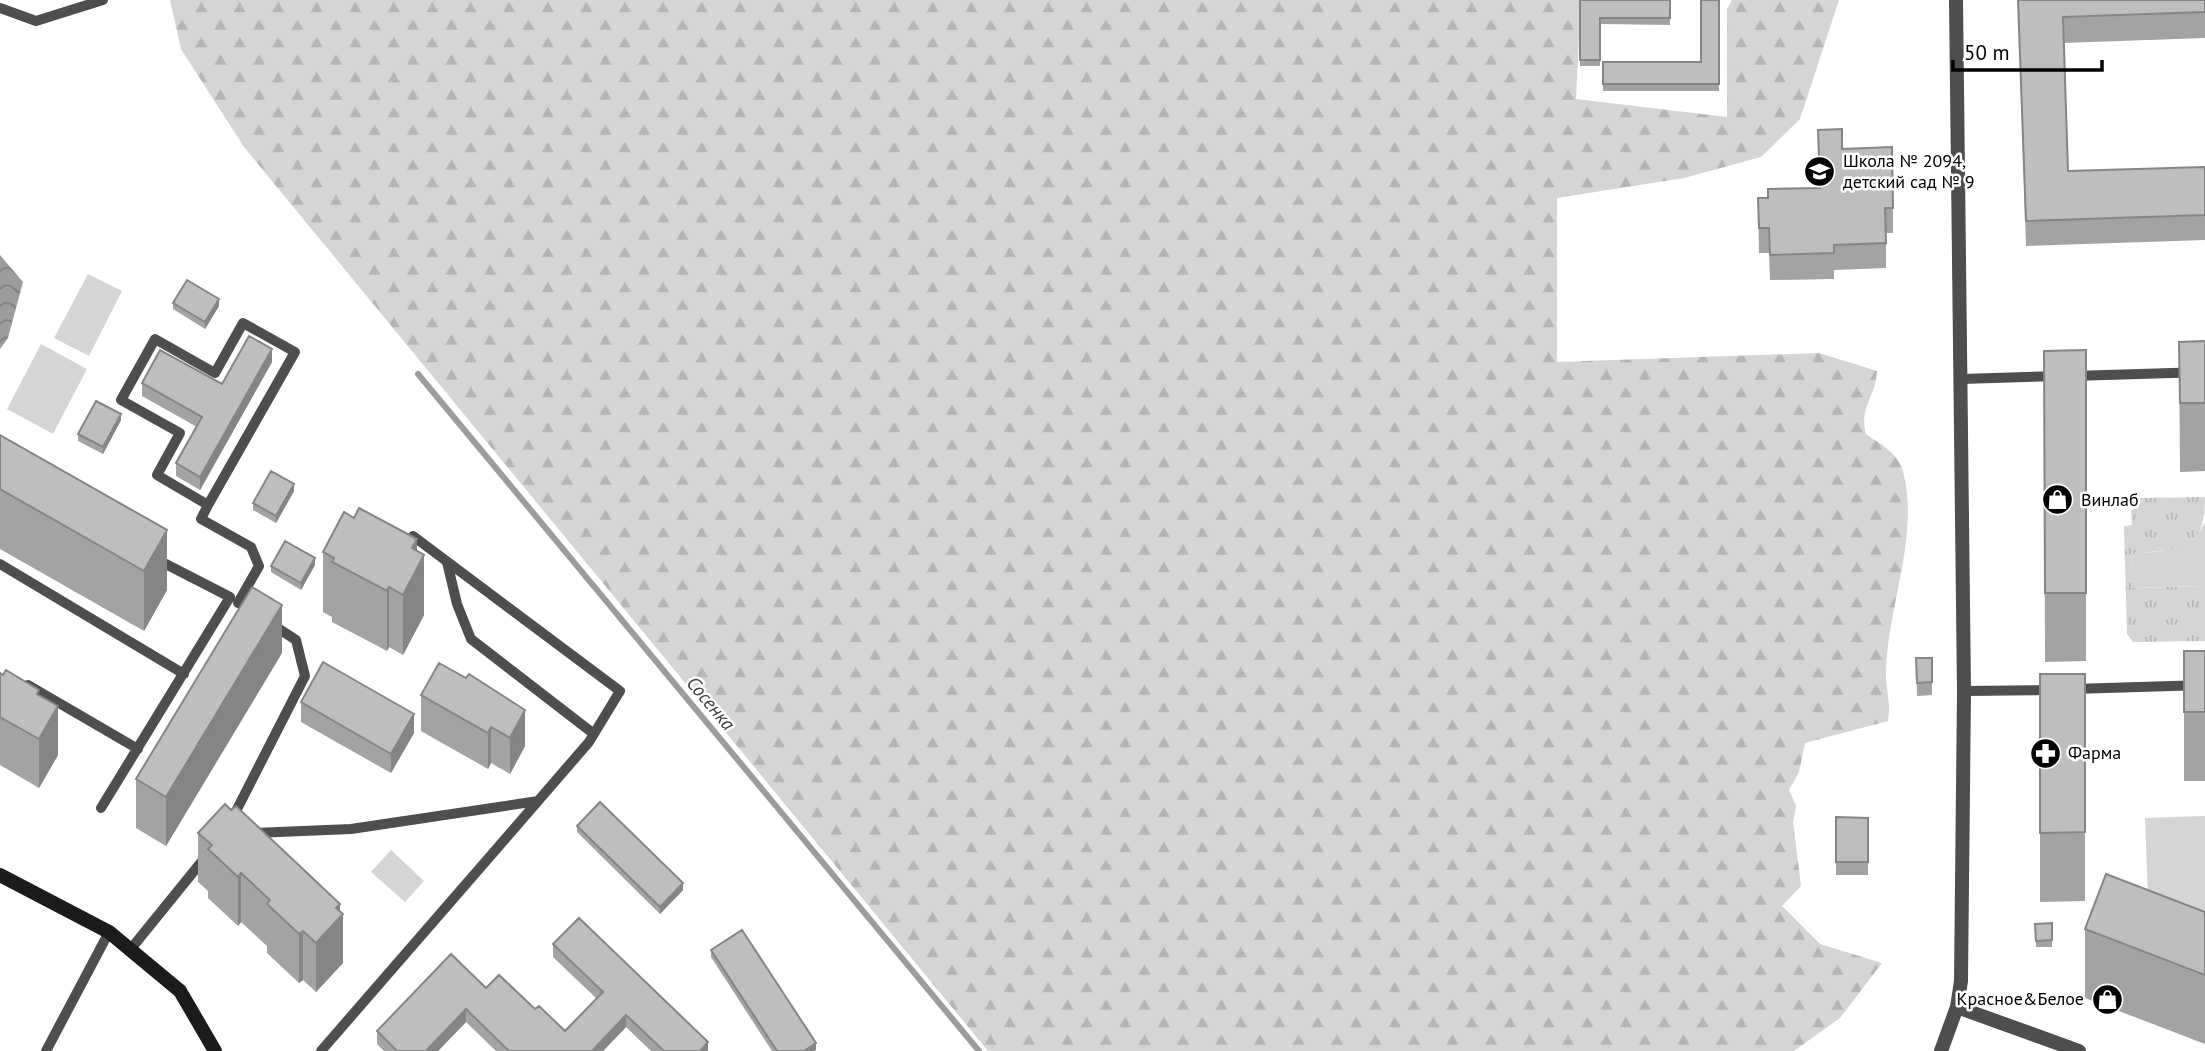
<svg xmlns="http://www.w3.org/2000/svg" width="2205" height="1051" viewBox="0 0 2205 1051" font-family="'PT Sans',sans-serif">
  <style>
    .grass { fill: url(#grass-tufts) }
    .forest { fill: url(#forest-firs) }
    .green { fill: #d5d5d5 }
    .water { fill: url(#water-waves) }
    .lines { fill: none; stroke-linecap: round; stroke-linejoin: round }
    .stream { stroke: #9c9c9c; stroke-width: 6 }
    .lane { stroke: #4e4e4e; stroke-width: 10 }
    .street { stroke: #4e4e4e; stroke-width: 14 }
    .secondary { stroke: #1b1b1b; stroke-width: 14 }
    .wall { fill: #a3a3a3 }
    .shaded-wall { fill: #858585 }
    .building { fill: #bebebe; stroke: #858585; stroke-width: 2 }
    .labels { text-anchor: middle; stroke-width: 5; stroke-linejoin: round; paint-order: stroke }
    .poi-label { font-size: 18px; fill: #000; stroke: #fff; text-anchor: start }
    .water-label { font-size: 19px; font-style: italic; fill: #3d3d3d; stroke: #fff }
  </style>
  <defs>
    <pattern id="grass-tufts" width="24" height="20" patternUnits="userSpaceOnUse" patternTransform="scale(1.75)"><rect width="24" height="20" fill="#d5d5d5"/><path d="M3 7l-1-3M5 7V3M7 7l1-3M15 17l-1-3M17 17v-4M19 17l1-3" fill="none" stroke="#b5b5b5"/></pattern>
    <pattern id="forest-firs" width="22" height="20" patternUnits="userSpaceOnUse" patternTransform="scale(1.75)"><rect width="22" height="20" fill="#d5d5d5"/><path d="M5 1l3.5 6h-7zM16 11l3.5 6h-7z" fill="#b5b5b5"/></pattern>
    <pattern id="water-waves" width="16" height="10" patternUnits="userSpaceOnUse" patternTransform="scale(1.75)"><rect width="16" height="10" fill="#9c9c9c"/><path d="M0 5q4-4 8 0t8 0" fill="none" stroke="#7d7d7d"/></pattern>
  </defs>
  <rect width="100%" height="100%" fill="#fff"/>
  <path class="grass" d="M 2205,497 C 2205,557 2176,546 2131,555 L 2133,588 L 2205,586 L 2205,641 L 2133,642 L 2127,634 L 2124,526 L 2132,525 L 2131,510 L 2139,508 L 2138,498 Z"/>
  <path class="forest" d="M 170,0 L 1581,0 L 1576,99 L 1727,117 L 1727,9 L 1732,0 L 1839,0 L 1800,119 L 1761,157 L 1684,178 L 1557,198 L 1557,362 L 1819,353 L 1877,371 C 1875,399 1859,406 1866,434 C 1880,444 1899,454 1903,471 C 1920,537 1887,607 1886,673 C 1886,690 1891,704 1888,721 L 1805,743 L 1799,772 L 1789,790 L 1796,806 L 1793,822 L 1801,886 L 1782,906 L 1820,944 L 1882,963 L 1840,1018 L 1794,1051 L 988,1051 L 244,147 L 181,49 Z"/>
  <path class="green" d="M 88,274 L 122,291 L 89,356 L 54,338 Z
    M 41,344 L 87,369 L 53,434 L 7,409 Z
    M 2205,522 L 2205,586 L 2132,588 L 2131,554 C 2160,551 2190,552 2205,522 Z
    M 2205,816 L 2205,923 L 2148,899 L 2145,818 Z
    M 391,850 L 424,881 L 405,902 L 371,872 Z"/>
  <path class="water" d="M 0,255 L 23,282 L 8,338 L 0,349 Z"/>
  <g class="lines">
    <path class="stream" d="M 418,374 L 979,1051"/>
    <path class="lane" d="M 0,8 L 36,21 L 103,0
      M 2073,376 L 2205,372
      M 1961,379 L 2058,376
      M 208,505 L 157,475 L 180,433 L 121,400 L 155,339 L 215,373 L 243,323 L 295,352 L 208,505 L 201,519 L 251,547 L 259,566 L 238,603
      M 447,562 L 457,604 L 471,639 L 594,734
      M 0,564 L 184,674
      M 28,685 L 138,749
      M 2073,689 L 2205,685
      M 1964,691 L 2051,690
      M 101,808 L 230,597 L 158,560
      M 233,817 L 305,676 L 296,640 L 273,625
      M 252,833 L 351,829 L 538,801 L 589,742 L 620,691 L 413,536
      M 130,950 L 207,855
      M 46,1051 L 109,932
      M 321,1051 L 538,801"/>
    <path class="street" d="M 1957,1007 L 2079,1051
      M 1941,1051 L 1957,1007 L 1961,981 L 1964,691 L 1956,0"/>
    <path class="secondary" d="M 0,875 L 109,932 L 180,991 L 215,1051"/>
  </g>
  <path class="wall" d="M 1580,0 L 1670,0 L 1670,25 L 1600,24 L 1600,66 L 1580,66 Z
    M 1719,0 L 1719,91 L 1603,91 L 1603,62 L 1701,62 Z
    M 2018,0 L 2205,0 L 2205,38 L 2063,43 L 2068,171 L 2205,167 L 2205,240 L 2026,246 Z
    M 1818,130 L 1842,149 L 1893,208 L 1893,233 L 1886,233 L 1886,268 L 1834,270 L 1834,279 L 1770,280 L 1769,253 L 1759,253 L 1758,198 L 1768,198 L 1819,188 Z
    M 173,303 L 219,306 L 205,329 L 173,309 Z
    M 2205,341 L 2205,471 L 2180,472 L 2179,342 Z
    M 2086,350 L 2086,661 L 2045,662 L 2044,351 Z
    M 272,362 L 200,490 L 176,476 L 176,463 L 197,427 L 142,396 L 142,383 L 222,384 Z
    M 121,420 L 103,454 L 78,441 L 78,434 Z
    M 0,435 L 167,590 L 144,631 L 0,549 Z
    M 294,491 L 276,523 L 253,510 L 253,503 Z
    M 417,551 L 424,615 L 403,655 L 389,647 L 387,651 L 332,622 L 332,617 L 323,612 L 323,552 Z
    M 315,565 L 301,590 L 271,572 L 271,566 Z
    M 2184,651 L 2205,651 L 2205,781 L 2184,781 Z
    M 282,653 L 166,846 L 136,828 L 136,779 Z
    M 1916,658 L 1932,658 L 1932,695 L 1917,696 Z
    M 439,663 L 525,746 L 510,774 L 491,763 L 488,769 L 421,731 L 421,695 Z
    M 0,673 L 39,695 L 58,755 L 39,788 L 0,765 Z
    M 2040,674 L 2085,674 L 2085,901 L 2040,902 Z
    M 301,702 L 414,733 L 391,773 L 301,722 Z
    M 231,810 L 340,912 L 343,963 L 316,992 L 303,980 L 299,983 L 267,953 L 267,946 L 241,922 L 238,926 L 208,898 L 208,891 L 198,882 L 198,833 Z
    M 1836,817 L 1868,818 L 1868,875 L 1836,875 Z
    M 577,826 L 683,890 L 660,914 L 577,832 Z
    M 2205,912 L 2205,1044 L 2085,998 L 2085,929 Z
    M 2052,923 L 2052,947 L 2036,947 L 2035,924 Z
    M 553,944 L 708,1051 L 651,1051 L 626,1027 L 603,1051 L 496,1051 L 466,1022 L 438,1051 L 384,1051 L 377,1044 L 377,1031 L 486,988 L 535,1009 L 565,1031 L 597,999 L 553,957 Z
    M 711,950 L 816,1050 L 814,1051 L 772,1051 L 711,957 Z"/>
  <path class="shaded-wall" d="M 219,299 L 219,306 L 205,329 L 205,322 Z
    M 272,349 L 272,362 L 200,490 L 200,477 Z
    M 121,414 L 121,420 L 103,454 L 103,447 Z
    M 294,484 L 294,491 L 276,523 L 276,516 Z
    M 167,530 L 167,590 L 144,631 L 144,571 Z
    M 417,539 L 417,567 L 424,555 L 424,615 L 403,655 L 403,595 L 412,548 Z
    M 315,558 L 315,565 L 301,590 L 301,583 Z
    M 389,587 L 389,647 L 387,651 L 387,591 Z
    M 282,605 L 282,653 L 166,846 L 166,797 Z
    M 58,706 L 58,755 L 39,788 L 39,739 Z
    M 525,710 L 525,746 L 510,774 L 510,738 Z
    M 414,714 L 414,733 L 391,773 L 391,754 Z
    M 491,727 L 491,763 L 488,769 L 488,733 Z
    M 241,873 L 241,922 L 238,926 L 238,877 Z
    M 683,883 L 683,890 L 660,914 L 660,907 Z
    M 340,904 L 340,917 L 343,914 L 343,963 L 316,992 L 316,943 L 336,908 Z
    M 303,931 L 303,980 L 299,983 L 299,934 Z
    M 466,1009 L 466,1022 L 438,1051 L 426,1051 Z
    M 626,1015 L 626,1027 L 603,1051 L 592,1051 Z
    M 708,1042 L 708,1051 L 700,1051 Z
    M 816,1043 L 816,1050 L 814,1051 L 804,1051 Z"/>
  <path class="building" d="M 1580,0 L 1670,0 L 1670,18 L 1600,18 L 1600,60 L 1580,60 Z
    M 1701,0 L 1719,0 L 1719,84 L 1603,84 L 1603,62 L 1701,62 Z
    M 2018,0 L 2205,0 L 2205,12 L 2063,17 L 2068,171 L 2205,167 L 2205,215 L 2026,221 Z
    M 1842,129 L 1842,149 L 1892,147 L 1893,208 L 1885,208 L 1886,243 L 1834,245 L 1834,253 L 1770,255 L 1769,228 L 1759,228 L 1758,198 L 1768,198 L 1768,189 L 1820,188 L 1818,130 Z
    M 187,280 L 219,299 L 205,322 L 173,303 Z
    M 249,336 L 272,349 L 200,477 L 176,463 L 202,417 L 142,383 L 160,350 L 222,384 Z
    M 2205,341 L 2205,403 L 2180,403 L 2179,342 Z
    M 2086,350 L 2086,593 L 2045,593 L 2044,351 Z
    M 96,401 L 121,414 L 103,447 L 78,434 Z
    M 0,435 L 167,530 L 144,571 L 0,489 Z
    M 271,471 L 294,484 L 276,516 L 253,503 Z
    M 359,508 L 417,539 L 412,548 L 424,555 L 403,595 L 389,587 L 387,591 L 332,562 L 334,558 L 323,552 L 344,512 L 354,518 Z
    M 285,541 L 315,558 L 301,583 L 271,566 Z
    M 252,587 L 282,605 L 166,797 L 136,779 Z
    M 2184,651 L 2205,651 L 2205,712 L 2184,712 Z
    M 1916,658 L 1932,658 L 1932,682 L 1917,683 Z
    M 323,662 L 414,714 L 391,754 L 301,702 Z
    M 439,663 L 466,678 L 469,674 L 525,710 L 510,738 L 491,727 L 488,733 L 421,695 Z
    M 6,670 L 39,690 L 37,694 L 58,706 L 39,739 L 0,717 L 0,673 L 3,675 Z
    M 2040,674 L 2085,674 L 2085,832 L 2040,833 Z
    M 600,802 L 683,883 L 660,907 L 577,826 Z
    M 225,804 L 231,810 L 236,806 L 340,904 L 336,908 L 343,914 L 316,943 L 303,931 L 299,934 L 267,904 L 270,900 L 241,873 L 238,877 L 208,849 L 212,845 L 198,833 Z
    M 1836,817 L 1868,818 L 1868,862 L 1836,862 Z
    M 2106,874 L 2205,912 L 2205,975 L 2085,929 Z
    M 579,918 L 708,1042 L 700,1051 L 664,1051 L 626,1015 L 592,1051 L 509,1051 L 466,1009 L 426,1051 L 397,1051 L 377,1031 L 451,954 L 486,988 L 499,975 L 535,1009 L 539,1006 L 565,1031 L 603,992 L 553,944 Z
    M 2052,923 L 2052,940 L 2036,941 L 2035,924 Z
    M 742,930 L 816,1043 L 804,1051 L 777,1051 L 711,950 Z"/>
  <defs>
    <symbol id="school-disc" viewBox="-11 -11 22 22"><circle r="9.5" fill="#000" stroke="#fff"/><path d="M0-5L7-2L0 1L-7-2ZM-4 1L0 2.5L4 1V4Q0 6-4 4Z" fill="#fff"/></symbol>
    <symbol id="shop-disc" viewBox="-11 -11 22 22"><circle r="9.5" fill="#000" stroke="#fff"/><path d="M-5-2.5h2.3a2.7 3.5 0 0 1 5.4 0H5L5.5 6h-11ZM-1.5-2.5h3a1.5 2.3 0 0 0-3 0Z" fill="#fff"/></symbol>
    <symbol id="pharmacy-disc" viewBox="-11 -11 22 22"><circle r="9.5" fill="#000" stroke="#fff"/><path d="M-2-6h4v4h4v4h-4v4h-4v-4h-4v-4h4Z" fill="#fff"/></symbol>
  </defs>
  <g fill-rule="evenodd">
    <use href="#school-disc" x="1802" y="154" width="35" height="35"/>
    <use href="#shop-disc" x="2040" y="482" width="35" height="35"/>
    <use href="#pharmacy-disc" x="2028" y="736" width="35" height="35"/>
    <use href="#shop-disc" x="2090" y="982" width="35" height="35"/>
  </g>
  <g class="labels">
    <g class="poi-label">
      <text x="1843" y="167">Школа № 2094,<tspan x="1843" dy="21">детский сад № 9</tspan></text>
      <text x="2081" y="506">Винлаб</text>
      <text x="2068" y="759">Фарма</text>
      <text x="2084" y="1005" text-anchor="end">Красное&amp;Белое</text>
    </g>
    <g class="water-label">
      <text transform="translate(711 703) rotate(50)" y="7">Сосенка</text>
    </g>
  </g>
  <path d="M1953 60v10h149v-10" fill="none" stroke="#000000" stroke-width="3.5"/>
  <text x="1964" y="60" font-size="21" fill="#000000" stroke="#ffffff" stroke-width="5" paint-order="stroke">50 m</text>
</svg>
